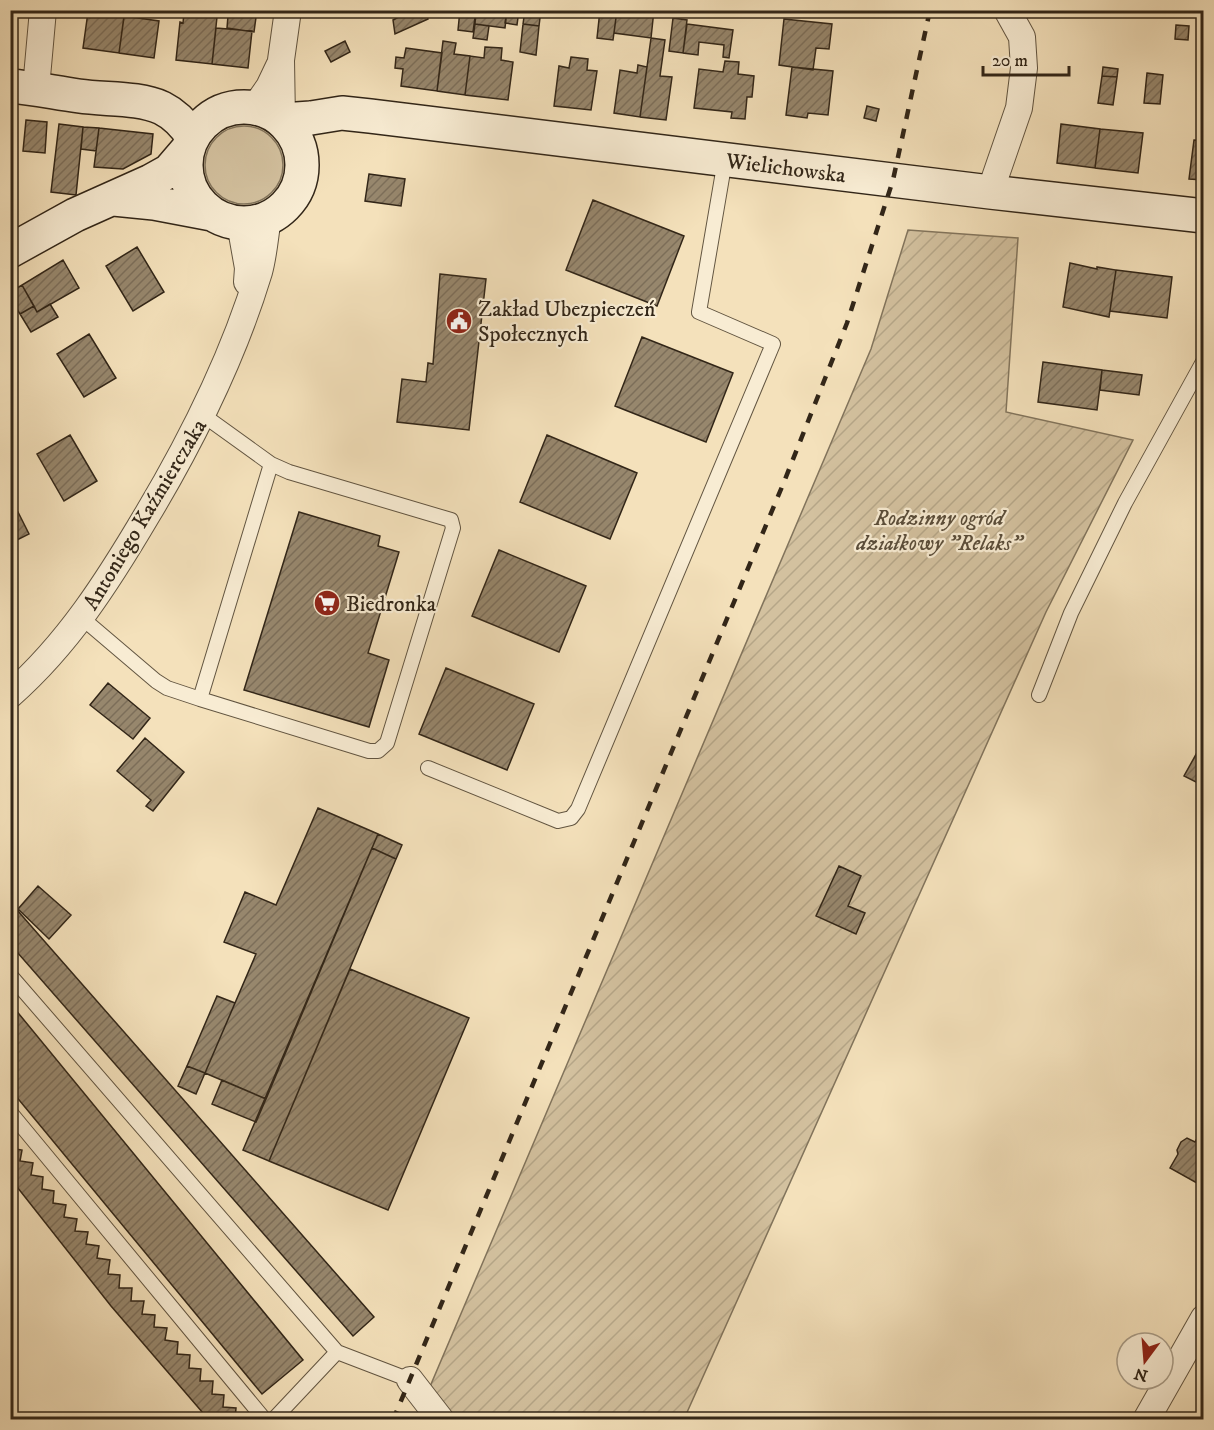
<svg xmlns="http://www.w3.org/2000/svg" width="1214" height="1430" viewBox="0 0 1214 1430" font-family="'IM FELL DW Pica',serif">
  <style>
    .grass { fill: #d3c19f; stroke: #82745c; stroke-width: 1.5 }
    .garden { fill: url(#garden-furrows); stroke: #82745c; stroke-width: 1.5 }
    .building { fill: url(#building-hatch); stroke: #322618; stroke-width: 1.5 }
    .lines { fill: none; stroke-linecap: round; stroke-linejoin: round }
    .lane-casing { stroke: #625541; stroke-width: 16 }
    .street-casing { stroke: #625541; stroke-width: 28 }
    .secondary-casing { stroke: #322618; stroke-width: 36 }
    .lane { stroke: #f8ecd3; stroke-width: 14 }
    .street { stroke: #f8ecd3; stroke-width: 26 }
    .secondary { stroke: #f8ecd3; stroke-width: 33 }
    .rail { stroke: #322618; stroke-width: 4.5; stroke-dasharray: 10 10; stroke-linecap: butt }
    .labels { text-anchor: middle; stroke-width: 4.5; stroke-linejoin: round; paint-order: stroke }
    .street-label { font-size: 22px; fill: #322618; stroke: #f8ecd3 }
    .poi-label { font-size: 22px; fill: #322618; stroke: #f8ecd3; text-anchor: start }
    .park-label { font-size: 22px; font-style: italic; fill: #5a4d3a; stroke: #f8ecd3 }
  </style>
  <defs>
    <pattern id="garden-furrows" width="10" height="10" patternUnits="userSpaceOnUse" patternTransform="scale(1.5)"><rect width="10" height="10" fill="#d3c19f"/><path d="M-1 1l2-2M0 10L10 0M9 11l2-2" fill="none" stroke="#b6a688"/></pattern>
    <pattern id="building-hatch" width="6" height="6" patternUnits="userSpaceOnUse" patternTransform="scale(1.5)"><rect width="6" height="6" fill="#97876d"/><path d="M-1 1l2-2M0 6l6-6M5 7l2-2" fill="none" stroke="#7c6e59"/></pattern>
  </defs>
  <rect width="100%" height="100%" fill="#f4e1bb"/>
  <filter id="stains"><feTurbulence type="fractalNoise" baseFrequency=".00333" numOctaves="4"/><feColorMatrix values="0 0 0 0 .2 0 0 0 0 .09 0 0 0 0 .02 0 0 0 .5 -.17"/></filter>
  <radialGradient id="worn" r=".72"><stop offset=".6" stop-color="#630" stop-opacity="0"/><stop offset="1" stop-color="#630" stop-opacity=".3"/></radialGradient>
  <path class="grass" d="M205 165a39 39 0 1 1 78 0a39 39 0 1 1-78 0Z"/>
  <path class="garden" d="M 908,230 L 1018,238 L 1006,412 L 1133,440 L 1046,612 L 684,1419 L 453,1419 L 429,1389 L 871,349 Z"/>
  <path class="building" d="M 117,10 L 125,10 L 119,53 L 83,48 L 88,12 L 117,16 Z
    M 185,10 L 217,10 L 217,17 L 184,13 Z
    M 234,10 L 257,10 L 254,32 L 227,28 L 228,16 L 233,17 Z
    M 333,10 L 361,10 L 361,16 L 333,14 Z
    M 412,10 L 426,10 L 428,19 L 395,34 L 393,20 Z
    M 460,10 L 476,10 L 473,32 L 458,30 Z
    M 476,10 L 507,10 L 505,28 L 475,24 Z
    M 507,10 L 519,10 L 517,25 L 505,23 Z
    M 525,10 L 541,10 L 539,26 L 523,24 Z
    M 600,10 L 617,10 L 613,40 L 597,38 Z
    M 617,10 L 654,10 L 651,38 L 614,33 Z
    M 184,13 L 217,17 L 212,64 L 176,60 L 180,22 L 183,23 Z
    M 124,16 L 159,21 L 154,58 L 119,53 Z
    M 673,18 L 687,20 L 683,53 L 669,51 Z
    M 784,19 L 832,24 L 829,49 L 816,48 L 813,70 L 779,65 Z
    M 475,24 L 489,26 L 487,40 L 473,38 Z
    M 523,24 L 539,26 L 536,55 L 520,52 Z
    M 687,24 L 733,30 L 729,58 L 723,57 L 724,45 L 699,42 L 698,55 L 683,53 Z
    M 1176,25 L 1189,26 L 1188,40 L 1175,39 Z
    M 216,28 L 252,31 L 248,68 L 212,64 Z
    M 651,38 L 665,40 L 660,76 L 672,77 L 666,120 L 640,117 Z
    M 345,41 L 350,52 L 331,62 L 325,51 Z
    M 443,41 L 456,43 L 454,54 L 470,56 L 465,95 L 437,91 Z
    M 485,47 L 502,48 L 501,60 L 513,62 L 508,100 L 465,95 L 470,56 L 484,58 Z
    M 406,48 L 442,53 L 437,91 L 401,86 L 403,69 L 395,68 L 396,57 L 404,58 Z
    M 571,57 L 588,59 L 587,70 L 597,71 L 591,110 L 554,106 L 559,66 L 569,68 Z
    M 725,61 L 739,62 L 738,74 L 754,76 L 752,97 L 747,97 L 745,119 L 731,118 L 732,112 L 694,108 L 699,69 L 723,72 Z
    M 638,65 L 647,67 L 640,117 L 614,113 L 620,70 L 637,73 Z
    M 792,67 L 833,71 L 828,115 L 808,113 L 807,118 L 786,115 Z
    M 1103,67 L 1118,69 L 1117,77 L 1102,76 Z
    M 1147,73 L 1163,75 L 1160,104 L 1144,103 Z
    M 1102,76 L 1117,77 L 1113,105 L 1098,103 Z
    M 867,106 L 879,109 L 876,121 L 864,118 Z
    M 26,120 L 47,122 L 45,153 L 23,151 Z
    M 59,124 L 83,127 L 76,195 L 51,192 Z
    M 1061,124 L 1100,129 L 1095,168 L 1057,163 Z
    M 83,127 L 99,128 L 96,151 L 81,149 Z
    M 99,128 L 153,134 L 151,154 L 123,169 L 94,167 Z
    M 1100,129 L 1143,133 L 1138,173 L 1095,168 Z
    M 1194,140 L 1204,141 L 1204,180 L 1189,179 Z
    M 369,174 L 405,179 L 401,206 L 365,201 Z
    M 593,200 L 684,236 L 657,306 L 566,270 Z
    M 137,247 L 164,292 L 133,311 L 106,266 Z
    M 63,260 L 79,288 L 37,312 L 22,285 Z
    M 1070,263 L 1097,269 L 1097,267 L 1116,270 L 1109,317 L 1063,307 Z
    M 1116,270 L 1172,277 L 1167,318 L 1110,311 Z
    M 440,274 L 486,279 L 469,430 L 397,422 L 402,379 L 426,382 L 428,363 L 433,364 Z
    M 22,285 L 34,306 L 20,314 L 10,298 L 10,292 Z
    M 50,304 L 58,317 L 31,332 L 20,314 L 34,306 L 37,312 Z
    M 89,334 L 116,378 L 84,397 L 57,354 Z
    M 642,337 L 733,373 L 706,442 L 615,406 Z
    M 1043,362 L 1102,370 L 1097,410 L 1038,402 Z
    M 1102,370 L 1142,375 L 1139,395 L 1100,390 Z
    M 70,435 L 97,481 L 64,501 L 37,454 Z
    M 547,435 L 637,473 L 610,539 L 520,502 Z
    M 18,512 L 29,534 L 15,541 L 10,532 L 10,516 Z
    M 299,512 L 380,536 L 378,546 L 399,552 L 368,653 L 389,660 L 369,727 L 244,690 Z
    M 499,550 L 586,586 L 559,652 L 472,616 Z
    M 446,668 L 534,704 L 507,770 L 419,734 Z
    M 108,683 L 150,718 L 133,739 L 90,705 Z
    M 145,738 L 184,772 L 153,811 L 146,806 L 151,800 L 117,771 Z
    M 1204,740 L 1204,786 L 1184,776 Z
    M 318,808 L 378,834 L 266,1099 L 205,1073 L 256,954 L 224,942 L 245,892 L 276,905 Z
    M 378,834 L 402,845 L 396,859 L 372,848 Z
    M 372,848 L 396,859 L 269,1161 L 243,1150 Z
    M 839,866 L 861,876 L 848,906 L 865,913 L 856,934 L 816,916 Z
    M 38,886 L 71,915 L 49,939 L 18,909 Z
    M 10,902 L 374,1317 L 353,1336 L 10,944 Z
    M 350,969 L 469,1018 L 388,1210 L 269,1161 Z
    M 217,996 L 235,1003 L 205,1073 L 187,1066 Z
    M 10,1003 L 303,1360 L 262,1394 L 10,1089 Z
    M 187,1066 L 205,1073 L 196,1094 L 178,1086 Z
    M 222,1080 L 266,1099 L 256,1122 L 212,1104 Z
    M 1201,1131 L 1204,1133 L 1204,1187 L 1170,1168 L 1178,1154 L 1177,1150 L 1181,1142 L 1187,1138 L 1195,1142 Z
    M 10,1148 L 22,1150 L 20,1161 L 33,1163 L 31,1175 L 43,1177 L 42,1189 L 54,1191 L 53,1203 L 66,1205 L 64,1217 L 77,1219 L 75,1231 L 88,1232 L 86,1244 L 99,1246 L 97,1258 L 110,1260 L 108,1274 L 120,1275 L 119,1288 L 132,1288 L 131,1301 L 144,1301 L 142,1314 L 155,1315 L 154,1327 L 167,1328 L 165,1340 L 178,1342 L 177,1354 L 190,1355 L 189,1368 L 201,1369 L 200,1381 L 213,1381 L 212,1394 L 224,1395 L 223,1407 L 236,1408 L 235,1420 L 209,1420 L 111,1306 L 10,1178 Z"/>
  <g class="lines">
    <defs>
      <path id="lane" d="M 82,618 L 156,681 L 167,688 L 200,699 L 271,464 L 203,415
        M 1039,695 L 1071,613 L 1125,503 L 1204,360
        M 200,699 L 369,751 L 378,751 L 387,743 L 453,528 L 451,520 L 289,472 L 271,464
        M 428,768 L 558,821 L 571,818 L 578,809 L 773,344 L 699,312 L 725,160
        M 10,975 L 337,1352
        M 10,1112 L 265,1420
        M 273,1420 L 337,1352 L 410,1380"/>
      <path id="street" d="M 36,88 L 43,10
        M 255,107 L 269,87 L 279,66
        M 282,120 L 281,60 L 288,10
        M 990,192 L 1019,108 L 1024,68 L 1022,37 L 1007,10
        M 240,223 L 248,268 L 247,282
        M 10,695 C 68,644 108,581 147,515 C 193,438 233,358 259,272 C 264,254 265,235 268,218
        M 410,1380 L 441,1420
        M 1146,1420 L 1204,1318"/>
      <path id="secondary" d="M 10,86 C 34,88 56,93 79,96 C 106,100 138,97 162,108 C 176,115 184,124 192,136
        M186 165a58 58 0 1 1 116 0a58 58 0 1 1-116 0Z
        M 282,120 L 311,118 L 342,113 L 370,116 L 990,192 L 1204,216
        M 114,199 L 154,203 L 212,214
        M 10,251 L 75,215 L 151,181 L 169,171 L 187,150"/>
    </defs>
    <use href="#lane" class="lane-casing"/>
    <use href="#street" class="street-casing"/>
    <use href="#secondary" class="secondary-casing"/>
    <use href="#lane" class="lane"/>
    <use href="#street" class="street"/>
    <use href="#secondary" class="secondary"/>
    <path class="rail" d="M 393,1420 L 784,482 L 847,323 L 893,180 L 930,10"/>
  </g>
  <defs>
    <symbol id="civic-disc" viewBox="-11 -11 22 22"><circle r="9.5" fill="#8f2418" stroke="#f8ecd3"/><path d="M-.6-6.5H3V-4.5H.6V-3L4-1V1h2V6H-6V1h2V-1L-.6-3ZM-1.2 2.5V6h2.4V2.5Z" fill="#fff"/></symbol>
    <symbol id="supermarket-disc" viewBox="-11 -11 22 22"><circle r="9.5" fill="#8f2418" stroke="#f8ecd3"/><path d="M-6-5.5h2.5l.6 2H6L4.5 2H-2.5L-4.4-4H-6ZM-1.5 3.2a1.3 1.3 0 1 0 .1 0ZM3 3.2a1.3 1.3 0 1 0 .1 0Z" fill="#fff"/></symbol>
  </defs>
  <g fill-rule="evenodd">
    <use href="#civic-disc" x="444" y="306" width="30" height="30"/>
    <use href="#supermarket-disc" x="312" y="588" width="30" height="30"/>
  </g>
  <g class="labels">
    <g class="street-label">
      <text transform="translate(786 167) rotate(7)" y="8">Wielichowska</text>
      <text transform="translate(144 514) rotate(-59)" y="8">Antoniego Kaźmierczaka</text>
    </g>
    <g class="poi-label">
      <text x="478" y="316">Zakład Ubezpieczeń<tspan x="478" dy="25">Społecznych</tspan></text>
      <text x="346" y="611">Biedronka</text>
    </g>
    <g class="park-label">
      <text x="939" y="525">Rodzinny ogród<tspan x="939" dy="25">działkowy "Relaks"</tspan></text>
    </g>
  </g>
  <rect width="1214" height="1430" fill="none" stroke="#f4e1bb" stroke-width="36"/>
  <rect x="12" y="12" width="1190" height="1406" fill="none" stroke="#322618" stroke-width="3"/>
  <rect x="18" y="18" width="1178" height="1394" fill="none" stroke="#322618" stroke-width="1.5"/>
  <g transform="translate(1145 1361) rotate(196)"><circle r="28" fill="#f8ecd3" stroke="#a99d88" stroke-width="1.5"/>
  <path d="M0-4.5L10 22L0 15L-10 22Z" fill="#8f2418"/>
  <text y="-9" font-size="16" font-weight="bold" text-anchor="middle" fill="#322618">N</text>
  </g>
  <path d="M983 66v9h86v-9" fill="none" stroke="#322618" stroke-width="3"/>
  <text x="992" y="66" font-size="18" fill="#322618" stroke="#f8ecd3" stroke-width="4.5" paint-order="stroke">20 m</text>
  <rect width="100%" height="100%" filter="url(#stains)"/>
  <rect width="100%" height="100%" fill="url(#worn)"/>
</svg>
